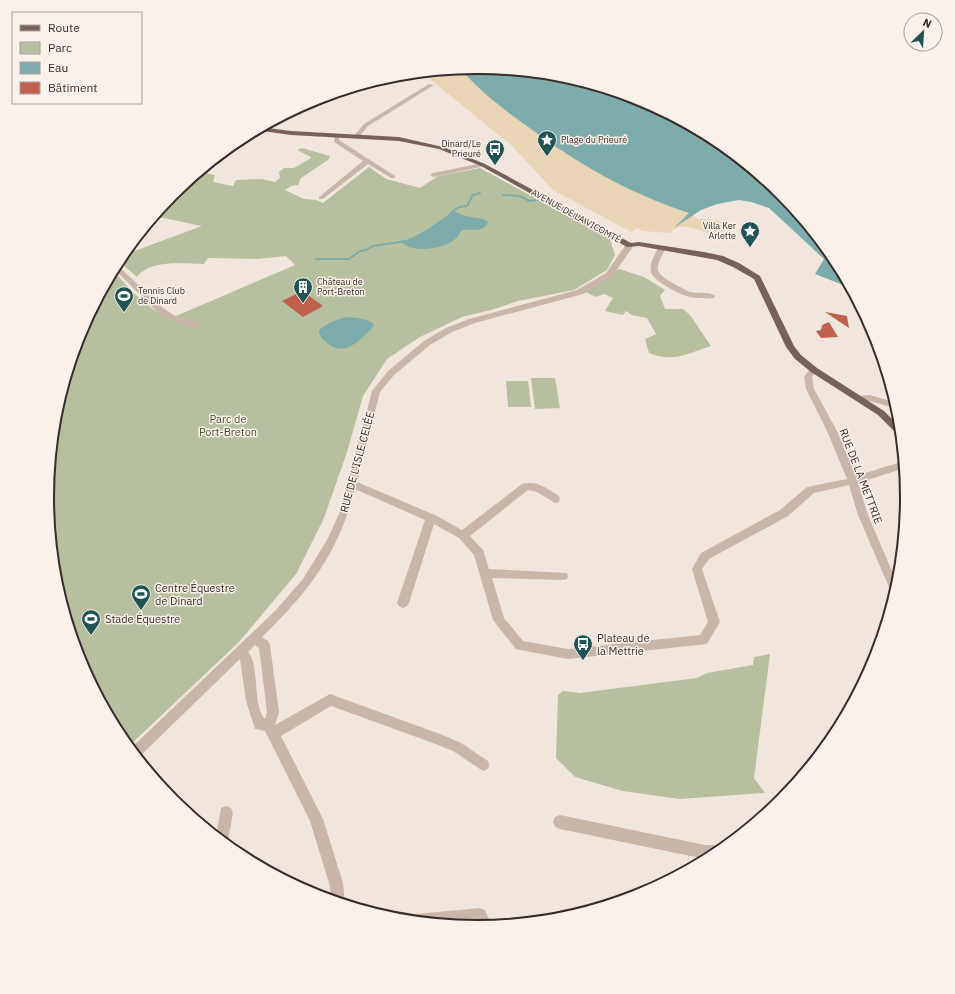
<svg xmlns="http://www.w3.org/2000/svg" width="955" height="994" viewBox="0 0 955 994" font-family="'IBM Plex Sans',sans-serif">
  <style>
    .green { fill: #b6bf9e }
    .sand { fill: #ead4b6 }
    .water { fill: #7eacab }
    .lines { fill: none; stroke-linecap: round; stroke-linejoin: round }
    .stream { stroke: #7eacab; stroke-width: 2 }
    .building { fill: #be614e }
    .minor { fill: #c8b6aa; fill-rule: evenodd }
    .major { fill: #77625b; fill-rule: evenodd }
    .labels { text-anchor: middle; stroke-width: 3; stroke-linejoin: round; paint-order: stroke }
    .far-poi-label { font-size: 9px; fill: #362c29; stroke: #f9f1ea; text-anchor: start }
    .far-street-label { font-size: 9px; fill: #362c29; stroke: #f9f1ea }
    .park-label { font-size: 11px; fill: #48532e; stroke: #f9f1ea }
    .street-label { font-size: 11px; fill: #362c29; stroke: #f9f1ea }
    .poi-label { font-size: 11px; fill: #362c29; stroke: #f9f1ea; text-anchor: start }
    .rim { fill: none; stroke: #362c29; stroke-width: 2 }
  </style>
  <rect width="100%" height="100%" fill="#f1e6dd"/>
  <path class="green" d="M 302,148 L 330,156 L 328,160 L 301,178 L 298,185 L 291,186 L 285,190 L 304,199 L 316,200 L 323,203 L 369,167 L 386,179 L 420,188 L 438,176 L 480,168 L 610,239 L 615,255 L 607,270 L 574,290 L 518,301 L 491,310 L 462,317 L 420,337 L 387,359 L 363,396 L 347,452 L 324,518 L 296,574 L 239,642 L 128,747 L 119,736 L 80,662 L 55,581 L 47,497 L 55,413 L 80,332 L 113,270 C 129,289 146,307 169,319 L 295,265 L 286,256 L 258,259 L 208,258 L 204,264 C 183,264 151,259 137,277 L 121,263 L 119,260 L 121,256 L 202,226 L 154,216 L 173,192 L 199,172 L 215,175 L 213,182 L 233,186 L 236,180 L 262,179 L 275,182 L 280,178 L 279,172 L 284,168 L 294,168 L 311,158 L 311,157 L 297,150 Z
    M 619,269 L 644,277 L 665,290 L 660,296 L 665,309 L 683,309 L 690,315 L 711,346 C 689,353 672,363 649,353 L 645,339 L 656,334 L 647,318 L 632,315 L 626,311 L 623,315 L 605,311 L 613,298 L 604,294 L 596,297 L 586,292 Z
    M 531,378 L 555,378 L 560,408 L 535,409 Z
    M 506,381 L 528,381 L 531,407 L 508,407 Z
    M 770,654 L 754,778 L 765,793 L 679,799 L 623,791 L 575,777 L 556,758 L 558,695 L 563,691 L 580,693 L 697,678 L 707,673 L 753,665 L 754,657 Z"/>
  <path class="sand" d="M 478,67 L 562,75 L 642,99 L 717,139 L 689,213 L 698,219 L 718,220 L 724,223 L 725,231 C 719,232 712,233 706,232 C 693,230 681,220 670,233 L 642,231 L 637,228 L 631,232 L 553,190 L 512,146 L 431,80 L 430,71 Z"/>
  <path class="water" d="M 478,67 L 562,75 L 642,99 L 717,139 L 782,193 L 836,258 L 851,288 L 815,274 L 824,259 L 769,208 L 751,202 L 739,200 L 717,204 L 701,210 L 674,228 L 689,213 C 626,192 578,164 524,124 C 502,108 478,90 460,68 Z
    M 453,211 L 465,216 L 484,219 L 488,222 C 485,233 471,229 462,230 C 459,233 458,238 454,240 C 443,249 410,254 401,241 C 414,240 443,219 453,211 Z
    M 348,317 C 358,318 365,318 374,324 L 373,327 C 360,340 345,358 327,343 C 323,340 319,336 319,330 C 328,323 337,319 348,317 Z"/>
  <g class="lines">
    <path class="stream" d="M 503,195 L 519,196 L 530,201 L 536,200
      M 451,213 L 459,207 L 467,206 L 473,195 L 480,193
      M 316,259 L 349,259 L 360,251 L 366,250 L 373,246 L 406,241"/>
  </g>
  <path class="building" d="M 302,291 L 305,293 L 323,306 L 303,317 L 282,301 Z
    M 825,312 L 847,316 L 849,328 Z
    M 829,322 L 838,337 L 821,338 L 816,331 L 821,330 L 822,325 Z"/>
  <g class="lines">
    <path class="minor" d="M 429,84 L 434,85 L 368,126 L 358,138 L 354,138 L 353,137 L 364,124 Z
      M 335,135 L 339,135 L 339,140 L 395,176 L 395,178 L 391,178 L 368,164 L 323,199 L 319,199 L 319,197 L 363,161 L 334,142 Z
      M 483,163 L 486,165 L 485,166 L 433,177 L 430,175 L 433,173 Z
      M 627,243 L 630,243 L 634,245 L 612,277 L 583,294 L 475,323 L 452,332 L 430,345 L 394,375 L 380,392 L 357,482 L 435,515 L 462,530 L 522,484 C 536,480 547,488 559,496 L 560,499 L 559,502 L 555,503 L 537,492 L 528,490 L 470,536 L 483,550 L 489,569 L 567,573 L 568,576 L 567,579 L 563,580 L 492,578 L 504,618 L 523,641 L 568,649 L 700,635 L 708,622 L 692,569 L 701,553 L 780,510 L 807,487 L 847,479 L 827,431 L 806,389 L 804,377 L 811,368 L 814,367 L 818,370 L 812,377 L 814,389 L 837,431 L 856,476 L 904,461 L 905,468 L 858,483 L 868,515 L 898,585 L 895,596 L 892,595 L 891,592 L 858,515 L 849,485 L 814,493 L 788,516 L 709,559 L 702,569 L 720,622 L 707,644 L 568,659 L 520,650 L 516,649 L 493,620 L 474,555 L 459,538 L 434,524 L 409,603 L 407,606 L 403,608 L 399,606 L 397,603 L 425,520 L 355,489 C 339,552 308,593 262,637 L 268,641 L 270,645 L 279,712 L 275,725 L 330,694 L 440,734 L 461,743 L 488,761 L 489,765 L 488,769 L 483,771 L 453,751 L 433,743 L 331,706 L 281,736 L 323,819 L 343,883 L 345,905 L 332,900 L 329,883 L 310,821 L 265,731 L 255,729 L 246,701 L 240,659 L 138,758 L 130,749 L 275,611 L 303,579 L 327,540 L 339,514 L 372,391 L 388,371 L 424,341 L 446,328 L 469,319 L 577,290 L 606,273 ZM 255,645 L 259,648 L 267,712 L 265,719 C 252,705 260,664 248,652 Z
      M 659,246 L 662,246 L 666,248 C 655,268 653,272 673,283 C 679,286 685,290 690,292 C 698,294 709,291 715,296 L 714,298 C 706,299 693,298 686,296 C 678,293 653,281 651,272 C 649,264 655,254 659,246 Z
      M 116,264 L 163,308 L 177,317 L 199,322 L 200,324 L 199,326 L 196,327 L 171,321 L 157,312 L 114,269 Z
      M 870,395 L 897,403 L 898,409 L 870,401 L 860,402 L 856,399 L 860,396 Z
      M 226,806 L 231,808 L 233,813 L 227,846 L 216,837 L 221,808 Z
      M 560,815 L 705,845 L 721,845 L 726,847 C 720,853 714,859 705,859 L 560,829 L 555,827 L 553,822 L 555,817 Z
      M 480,908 L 485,910 L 492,926 L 478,927 L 476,923 L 451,925 L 409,921 L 411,916 L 416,914 Z"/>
    <path class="major" d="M 260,127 L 291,131 L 399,137 L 443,147 L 485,164 L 631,243 L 639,242 L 704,252 L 723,256 L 739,263 L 760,276 L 794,346 L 801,355 L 817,368 L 884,411 L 901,428 L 902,437 L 899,436 L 878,415 L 811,372 L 795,359 L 786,347 L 754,279 L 733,267 L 717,260 L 639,246 L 627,247 L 481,166 L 439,149 L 399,141 L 291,135 L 255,130 Z"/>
  </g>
  <defs>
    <symbol id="sight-pin" viewBox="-11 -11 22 30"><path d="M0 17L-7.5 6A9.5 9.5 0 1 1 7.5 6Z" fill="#215555" stroke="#f9f1ea"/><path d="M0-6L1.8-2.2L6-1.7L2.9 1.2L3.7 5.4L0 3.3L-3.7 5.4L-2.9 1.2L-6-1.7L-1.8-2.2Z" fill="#fff"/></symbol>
    <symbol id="bus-pin" viewBox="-11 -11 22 30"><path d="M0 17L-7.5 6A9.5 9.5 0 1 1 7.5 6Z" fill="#215555" stroke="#f9f1ea"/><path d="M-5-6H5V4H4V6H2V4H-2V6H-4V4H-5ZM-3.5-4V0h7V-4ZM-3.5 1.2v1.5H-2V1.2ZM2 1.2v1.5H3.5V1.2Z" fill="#fff"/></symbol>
    <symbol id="building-pin" viewBox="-11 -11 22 30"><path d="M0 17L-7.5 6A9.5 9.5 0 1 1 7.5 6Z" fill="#215555" stroke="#f9f1ea"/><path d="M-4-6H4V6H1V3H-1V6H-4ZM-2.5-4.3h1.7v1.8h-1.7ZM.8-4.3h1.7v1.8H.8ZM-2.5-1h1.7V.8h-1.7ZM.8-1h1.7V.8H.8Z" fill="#fff"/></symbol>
    <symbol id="stadium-pin" viewBox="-11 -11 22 30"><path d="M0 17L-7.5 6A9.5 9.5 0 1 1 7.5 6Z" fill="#215555" stroke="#f9f1ea"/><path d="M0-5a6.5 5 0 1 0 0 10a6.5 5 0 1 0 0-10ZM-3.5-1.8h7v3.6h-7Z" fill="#fff"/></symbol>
  </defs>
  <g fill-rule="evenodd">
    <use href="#sight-pin" x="536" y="129" width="22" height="30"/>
    <use href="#bus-pin" x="484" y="138" width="22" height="30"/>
    <use href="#sight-pin" x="739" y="220" width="22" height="30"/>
    <use href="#building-pin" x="292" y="276" width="22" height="30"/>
    <use href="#stadium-pin" x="113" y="285" width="22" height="30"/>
    <use href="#stadium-pin" x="130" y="583" width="22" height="30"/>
    <use href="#stadium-pin" x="80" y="608" width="22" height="30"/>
    <use href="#bus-pin" x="572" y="633" width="22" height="30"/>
  </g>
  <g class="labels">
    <g class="far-poi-label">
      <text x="561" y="143">Plage du Prieuré</text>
      <text x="481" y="147" text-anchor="end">Dinard/Le<tspan x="481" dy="10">Prieuré</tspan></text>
      <text x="736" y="229" text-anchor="end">Villa Ker<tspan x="736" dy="10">Arlette</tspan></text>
      <text x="317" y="285">Château de<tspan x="317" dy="10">Port-Breton</tspan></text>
      <text x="138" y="294">Tennis Club<tspan x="138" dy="10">de Dinard</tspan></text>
    </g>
    <g class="far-street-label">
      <text transform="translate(576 216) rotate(29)" y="3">AVENUE DE LA VICOMTÉ</text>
    </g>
    <g class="park-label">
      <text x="228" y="423">Parc de<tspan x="228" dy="13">Port-Breton</tspan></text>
    </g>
    <g class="street-label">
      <text transform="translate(357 462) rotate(-75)" y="4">RUE DE L'ISLE CELÉE</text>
      <text transform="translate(861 476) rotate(69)" y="4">RUE DE LA METTRIE</text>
    </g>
    <g class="poi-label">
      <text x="155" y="592">Centre Équestre<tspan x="155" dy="13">de Dinard</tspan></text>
      <text x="105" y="623">Stade Équestre</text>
      <text x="597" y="642">Plateau de<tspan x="597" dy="13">la Mettrie</tspan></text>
    </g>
  </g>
  <path d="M0 0H955V994H0ZM54 497a423 423 0 1 1 846 0a423 423 0 1 1-846 0Z" fill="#f9f1ea" fill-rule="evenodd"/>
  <path class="rim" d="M54 497a423 423 0 1 1 846 0a423 423 0 1 1-846 0Z"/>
  <rect x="12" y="12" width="130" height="92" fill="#f9f1ea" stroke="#aba29d"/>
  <rect x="20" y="25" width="20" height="6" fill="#77625b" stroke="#aba29d"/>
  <text x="48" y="32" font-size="12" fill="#362c29">Route</text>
  <rect x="20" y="42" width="20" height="12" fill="#b6bf9e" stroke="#aba29d"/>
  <text x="48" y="52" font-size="12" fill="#362c29">Parc</text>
  <rect x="20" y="62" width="20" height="12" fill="#7eacab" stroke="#aba29d"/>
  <text x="48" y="72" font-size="12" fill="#362c29">Eau</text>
  <rect x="20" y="82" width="20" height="12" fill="#be614e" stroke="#aba29d"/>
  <text x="48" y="92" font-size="12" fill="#362c29">Bâtiment</text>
  <g transform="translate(923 32) rotate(25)"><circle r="19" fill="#f9f1ea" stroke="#aba29d"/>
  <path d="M0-3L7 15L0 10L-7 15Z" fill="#215555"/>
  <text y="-6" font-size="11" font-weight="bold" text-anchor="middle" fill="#362c29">N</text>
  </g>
</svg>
